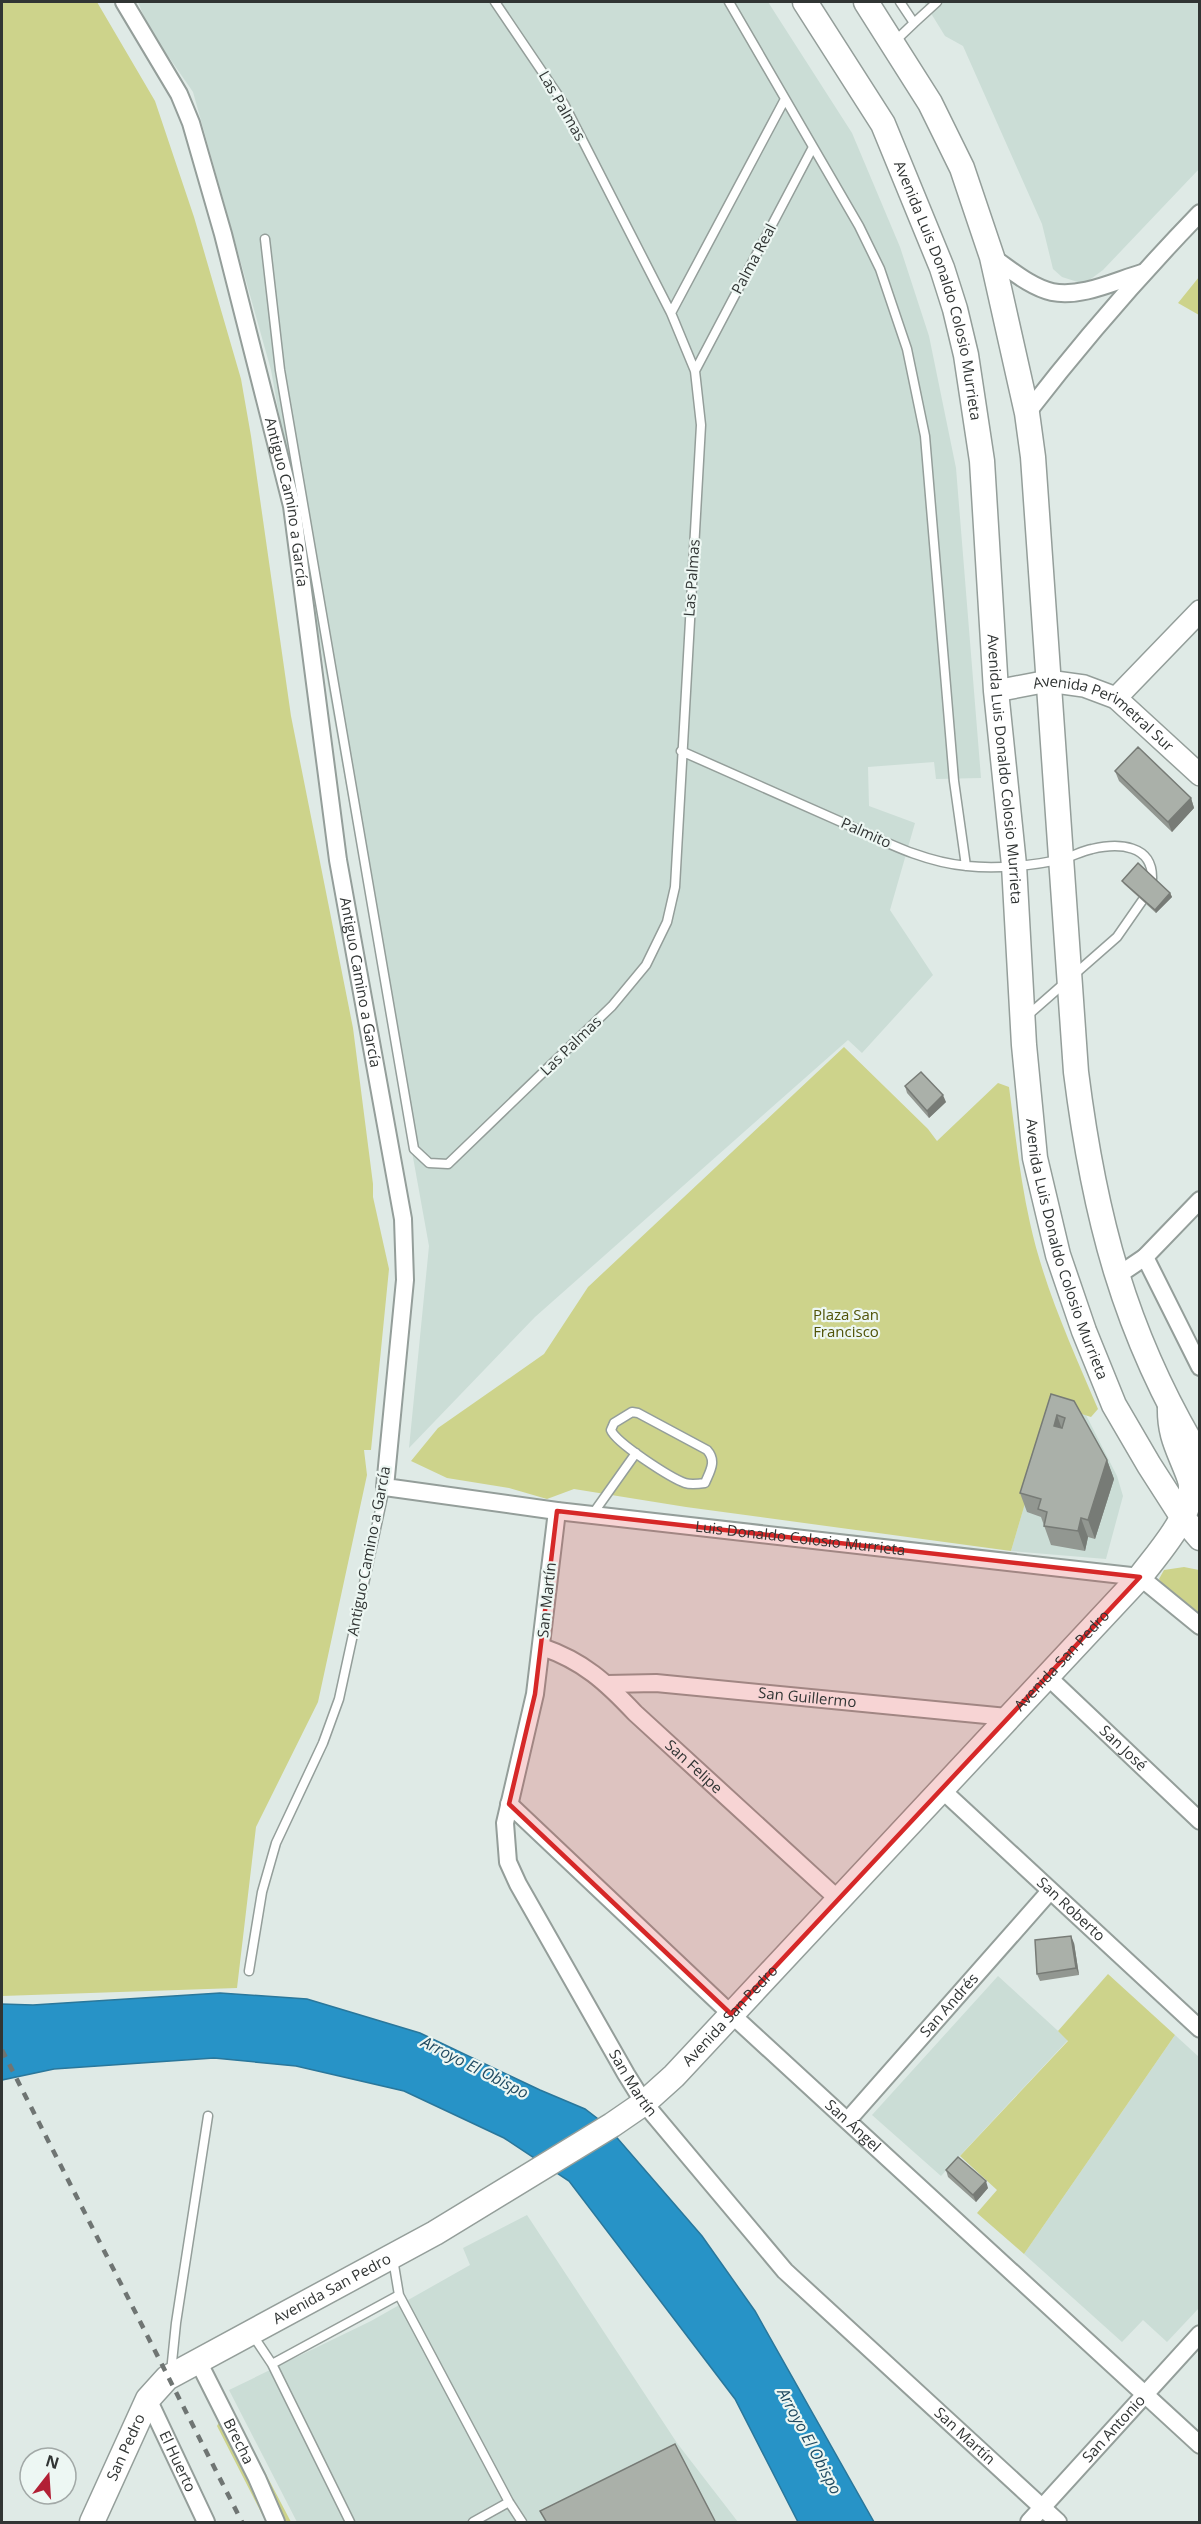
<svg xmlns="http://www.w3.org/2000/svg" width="1201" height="2524" viewBox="0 0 1201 2524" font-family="'Open Sans',sans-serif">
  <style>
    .built { fill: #cbddd6 }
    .green { fill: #cdd38b }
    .water { fill: #2793c7; stroke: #2a779b; stroke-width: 1.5 }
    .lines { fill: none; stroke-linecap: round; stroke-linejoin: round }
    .service-casing { stroke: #949e9a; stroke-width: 11 }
    .minor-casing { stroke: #949e9a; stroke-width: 20 }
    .tertiary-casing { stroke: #949e9a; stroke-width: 24 }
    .secondary-casing { stroke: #949e9a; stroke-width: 27 }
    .service { stroke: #fff; stroke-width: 8 }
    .minor { stroke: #fff; stroke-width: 16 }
    .tertiary { stroke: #fff; stroke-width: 21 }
    .secondary { stroke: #fff; stroke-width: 24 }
    .rail { stroke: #6f7573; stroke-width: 4.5; stroke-dasharray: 8 8; stroke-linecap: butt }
    .wall { fill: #929791 }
    .shaded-wall { fill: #777b76 }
    .building { fill: #aab0a9; stroke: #777b76; stroke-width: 1.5; fill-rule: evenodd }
    .marked { fill: #d62828; fill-opacity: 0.2; stroke: #d62828; stroke-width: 4.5; stroke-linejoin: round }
    .labels { text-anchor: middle; stroke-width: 4.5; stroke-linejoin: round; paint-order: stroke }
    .street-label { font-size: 15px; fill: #313534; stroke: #edf7f3 }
    .park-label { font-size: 15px; fill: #505307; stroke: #edf7f3 }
    .water-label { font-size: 16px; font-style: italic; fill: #214b62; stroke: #edf7f3 }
  </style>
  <rect width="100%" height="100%" fill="#dfeae6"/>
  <path class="built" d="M 138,2 L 768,2 L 852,133 L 900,247 L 929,336 L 956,468 L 981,778 L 936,779 L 934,762 L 868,767 L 869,806 L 915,823 L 890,910 L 933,975 L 862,1053 L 848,1040 L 535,1317 L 409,1448 L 429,1246 L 271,370 L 193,92 L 148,27 Z
    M 924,2 L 1199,2 L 1199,169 L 1103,270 L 1084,284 L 1062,277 L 1053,269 L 1042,224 L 963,46 L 945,36 Z
    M 1054,1404 L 1086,1415 L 1117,1476 L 1123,1496 L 1106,1559 L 1011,1551 Z
    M 998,1976 L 1068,2040 L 941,2176 L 872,2115 Z
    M 1175,2035 L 1199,2057 L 1199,2308 L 1167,2342 L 1143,2320 L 1122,2342 L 1024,2254 Z
    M 527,2215 L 677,2443 L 738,2522 L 297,2522 L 229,2390 L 371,2321 L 470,2265 L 463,2248 Z"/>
  <path class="green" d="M 2,2 L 97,2 L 155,101 L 194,217 L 241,379 L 251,436 L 291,716 L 353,1028 L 373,1184 L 373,1197 L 389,1269 L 371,1450 L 364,1450 L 367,1475 L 318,1702 L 256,1827 L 237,1988 L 2,1996 Z
    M 1199,277 L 1199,315 L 1178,303 Z
    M 844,1047 L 928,1129 L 937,1141 L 998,1083 L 1009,1087 C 1015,1132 1020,1178 1030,1223 C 1044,1287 1072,1348 1098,1409 L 1091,1417 L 1054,1405 L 1011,1551 L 686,1507 L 574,1489 L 547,1499 L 509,1488 L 447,1478 L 411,1461 L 438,1428 L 544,1354 L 588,1287 Z
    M 1184,1567 L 1199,1570 L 1199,1617 L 1167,1591 L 1159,1579 L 1164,1570 Z
    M 1108,1974 L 1175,2035 L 1024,2254 L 977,2213 L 997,2190 L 960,2156 L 1068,2041 L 1058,2031 Z
    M 229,2404 L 291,2522 L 266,2522 L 217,2426 Z"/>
  <path class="water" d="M 220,1993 L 307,1999 L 420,2033 L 540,2090 L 585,2109 L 606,2125 L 702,2236 L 755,2311 L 874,2522 L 798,2522 L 735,2399 L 569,2181 L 504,2138 L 404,2091 L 296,2066 L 214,2058 L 54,2069 L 2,2080 L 2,2004 L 33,2005 Z"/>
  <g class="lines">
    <defs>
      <path id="service" d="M 729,2 L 859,226 L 880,269 L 907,349 L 925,436 L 954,781 L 966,866
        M 914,23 L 937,2
        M 893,43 L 914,23 L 900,2
        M 265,239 L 280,370 L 414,1149 L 429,1163 L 448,1164 L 612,1006 L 646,965 L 667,922 L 675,887 L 701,425 L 695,371 L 671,313 L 564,104 L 495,2
        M 671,313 L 785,99
        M 695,371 L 813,147
        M 681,751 C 734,774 786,798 839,821 C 880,839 921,862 967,866 C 996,869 1033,866 1062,859 C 1072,857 1081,851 1092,849 C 1118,843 1153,844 1152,879
        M 1027,1016 L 1117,937 L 1142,901
        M 632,1412 L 638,1413 L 707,1450 C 717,1461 710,1471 705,1483 C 698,1484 691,1485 685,1483 C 671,1478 616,1443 611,1430 L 614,1423 Z
        M 592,1515 L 636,1453
        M 249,1971 L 262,1892 L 276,1843 L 323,1743 L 339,1699 L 385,1487
        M 399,2295 L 509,2502 L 522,2522
        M 252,2334 L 272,2364 L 399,2295 L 393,2259
        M 272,2364 L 350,2522
        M 171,2372 L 176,2323 L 208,2116
        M 473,2522 L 509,2502"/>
      <g id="minor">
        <path id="s1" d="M 124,2 L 179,94 L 191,123 L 223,234 L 292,506 L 338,860 L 403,1219 L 405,1280 L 385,1487 L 557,1511 L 1140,1577 L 1200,1626"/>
        <path d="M 992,257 C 1010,269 1030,287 1052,292 C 1081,298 1115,281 1142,273"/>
        <path d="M 1027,413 C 1081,343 1138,277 1200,213"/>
        <path d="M 1145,1257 L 1200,1367"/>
        <path d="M 1117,1276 L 1145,1257 L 1200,1200"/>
        <path id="s2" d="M 557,1511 L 535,1694 L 505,1823 L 508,1862 L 518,1884 L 626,2074 L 644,2103 L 785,2271 L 1058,2522"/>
        <path id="s3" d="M 542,1647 C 583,1661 606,1682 635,1713 L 838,1899"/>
        <path id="s4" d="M 1047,1676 L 1200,1821"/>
        <path id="s5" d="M 607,1684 L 656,1683 L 1007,1717"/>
        <path id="s6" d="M 941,1789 L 1200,2029"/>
        <path id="s7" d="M 509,1804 L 731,2014 L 1200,2445"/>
        <path id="s8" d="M 848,2120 L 1050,1891"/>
        <path id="s9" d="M 198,2361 L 257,2478 L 276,2522"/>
        <path id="s10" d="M 148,2399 L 206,2522"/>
        <path id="s11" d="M 1029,2522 L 1200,2334"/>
      </g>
      <g id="tertiary">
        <path id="s12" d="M 996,691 L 1048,681 L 1084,686 L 1116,698 L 1200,775"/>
        <path d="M 1116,698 L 1200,611"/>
      </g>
      <g id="secondary">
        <path id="s13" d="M 805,2 L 883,124 L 942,268 L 955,309 L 966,355 L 982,461 L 996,691 L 1014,865 L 1024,1045 L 1035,1158 L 1058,1255 L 1084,1331 L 1114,1405 L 1149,1465 L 1183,1518 L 1200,1538"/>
        <path d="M 866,2 L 930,103 L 962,168 L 992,257 L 1027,413 L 1033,457 L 1076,1072 C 1094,1215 1124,1333 1200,1458"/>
        <path id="s14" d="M 92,2522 L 148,2399 L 167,2378 L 435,2233 L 612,2125 L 644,2103 L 674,2076 L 1140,1577 C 1157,1554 1201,1507 1189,1477 C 1179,1450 1169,1436 1170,1406"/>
      </g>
    </defs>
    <use href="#service" class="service-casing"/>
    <use href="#minor" class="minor-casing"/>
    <use href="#tertiary" class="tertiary-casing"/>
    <use href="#secondary" class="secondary-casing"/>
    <use href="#service" class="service"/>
    <use href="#minor" class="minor"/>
    <use href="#tertiary" class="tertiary"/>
    <use href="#secondary" class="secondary"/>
    <path class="rail" d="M 2,2050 L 242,2522"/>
  </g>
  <path class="wall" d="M 1115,771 L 1191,798 L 1194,808 L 1172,832 L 1119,781 Z
    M 1122,881 L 1170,893 L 1172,897 L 1156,913 L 1124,884 Z
    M 905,1086 L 946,1102 L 929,1118 L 907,1093 Z
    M 1051,1394 L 1107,1460 L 1114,1479 L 1095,1539 L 1088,1537 L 1085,1551 L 1051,1545 L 1041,1517 L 1027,1512 L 1020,1493 Z
    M 1074,1943 L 1079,1975 L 1040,1981 L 1037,1974 Z
    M 946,2170 L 988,2188 L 976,2202 L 948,2177 Z"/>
  <path class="shaded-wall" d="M 1191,798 L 1194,808 L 1172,832 L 1168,822 Z
    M 1170,893 L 1172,897 L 1156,913 L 1155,910 Z
    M 943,1095 L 946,1102 L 929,1118 L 927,1111 Z
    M 1057,1415 L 1064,1435 L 1054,1426 Z
    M 1107,1460 L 1114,1479 L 1095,1539 L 1088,1520 Z
    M 1081,1518 L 1088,1537 L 1085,1551 L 1078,1531 Z
    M 1071,1936 L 1074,1943 L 1079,1975 L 1076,1968 Z
    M 986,2181 L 988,2188 L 976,2202 L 973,2195 Z"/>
  <path class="building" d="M 1138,747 L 1191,798 L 1168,822 L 1115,771 Z
    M 1138,863 L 1170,893 L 1155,910 L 1122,881 Z
    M 921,1072 L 943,1095 L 927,1111 L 905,1086 Z
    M 1051,1394 L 1074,1401 L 1107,1460 L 1088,1520 L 1081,1518 L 1078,1531 L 1044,1526 L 1047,1512 L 1038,1509 L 1041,1499 L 1020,1493 ZM 1057,1415 L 1065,1418 L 1062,1428 L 1054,1426 Z
    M 1071,1936 L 1076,1968 L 1037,1974 L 1035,1940 Z
    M 958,2157 L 986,2181 L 973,2195 L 946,2170 Z
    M 675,2444 L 716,2523 L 547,2523 L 540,2511 Z"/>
  <path class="marked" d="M 557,1511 L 1140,1577 L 731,2014 L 509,1804 L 535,1694 Z"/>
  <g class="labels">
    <g class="street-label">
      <text transform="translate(562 106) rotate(60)" y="5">Las Palmas</text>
      <text transform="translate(754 259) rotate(-62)" y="5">Palma Real</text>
      <text dy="5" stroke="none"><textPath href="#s13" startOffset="321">Avenida Luis Donaldo Colosio Murrieta</textPath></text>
      <text dy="5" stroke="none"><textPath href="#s1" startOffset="530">Antiguo Camino a García</textPath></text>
      <text transform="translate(692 578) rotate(-86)" y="5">Las Palmas</text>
      <text dy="5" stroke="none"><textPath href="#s12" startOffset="118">Avenida Perimetral Sur</textPath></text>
      <text dy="5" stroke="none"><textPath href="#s13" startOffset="807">Avenida Luis Donaldo Colosio Murrieta</textPath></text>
      <text transform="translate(866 833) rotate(24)" y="5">Palmito</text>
      <text dy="5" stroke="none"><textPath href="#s1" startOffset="1016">Antiguo Camino a García</textPath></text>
      <text transform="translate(571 1046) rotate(-44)" y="5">Las Palmas</text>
      <text dy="5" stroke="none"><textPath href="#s13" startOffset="1293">Avenida Luis Donaldo Colosio Murrieta</textPath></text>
      <text dy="5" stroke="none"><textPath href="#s1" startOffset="1944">Luis Donaldo Colosio Murrieta</textPath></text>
      <text transform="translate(369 1551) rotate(-79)" y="5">Antiguo Camino a García</text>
      <text transform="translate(547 1600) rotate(-84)" y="5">San Martín</text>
      <text dy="5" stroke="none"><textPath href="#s14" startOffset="1323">Avenida San Pedro</textPath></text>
      <text dy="5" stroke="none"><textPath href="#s5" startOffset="201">San Guillermo</textPath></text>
      <text dy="5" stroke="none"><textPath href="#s4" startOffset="105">San José</textPath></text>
      <text dy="5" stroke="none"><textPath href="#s3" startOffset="195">San Felipe</textPath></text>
      <text dy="5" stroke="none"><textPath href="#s6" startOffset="177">San Roberto</textPath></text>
      <text dy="5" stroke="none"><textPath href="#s8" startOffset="153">San Andrés</textPath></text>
      <text dy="5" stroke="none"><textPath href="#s14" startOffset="837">Avenida San Pedro</textPath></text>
      <text dy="5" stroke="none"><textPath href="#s2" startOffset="610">San Martín</textPath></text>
      <text dy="5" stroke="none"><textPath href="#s7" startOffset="471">San Ángel</textPath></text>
      <text dy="5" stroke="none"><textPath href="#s14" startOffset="351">Avenida San Pedro</textPath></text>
      <text dy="5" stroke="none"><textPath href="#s11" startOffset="126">San Antonio</textPath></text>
      <text dy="5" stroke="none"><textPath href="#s2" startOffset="1096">San Martín</textPath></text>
      <text dy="5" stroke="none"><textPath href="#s9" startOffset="90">Brecha</textPath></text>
      <text dy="5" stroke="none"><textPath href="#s14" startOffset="82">San Pedro</textPath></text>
      <text dy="5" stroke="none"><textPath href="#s10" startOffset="69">El Huerto</textPath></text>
    </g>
    <g class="park-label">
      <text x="846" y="1320">Plaza San<tspan x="846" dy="17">Francisco</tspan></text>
    </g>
    <g class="water-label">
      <text transform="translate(475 2067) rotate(27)" y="6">Arroyo El Obispo</text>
      <text transform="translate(810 2441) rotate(62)" y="6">Arroyo El Obispo</text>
    </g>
  </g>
  <rect width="1201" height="2524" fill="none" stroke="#313534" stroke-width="6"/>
  <g transform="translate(48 2476) rotate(17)"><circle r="28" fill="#edf7f3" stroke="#a2a9a7" stroke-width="1.5"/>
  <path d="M0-4.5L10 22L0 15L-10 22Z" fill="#b22035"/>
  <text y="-9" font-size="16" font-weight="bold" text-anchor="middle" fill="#313534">N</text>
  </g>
</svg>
